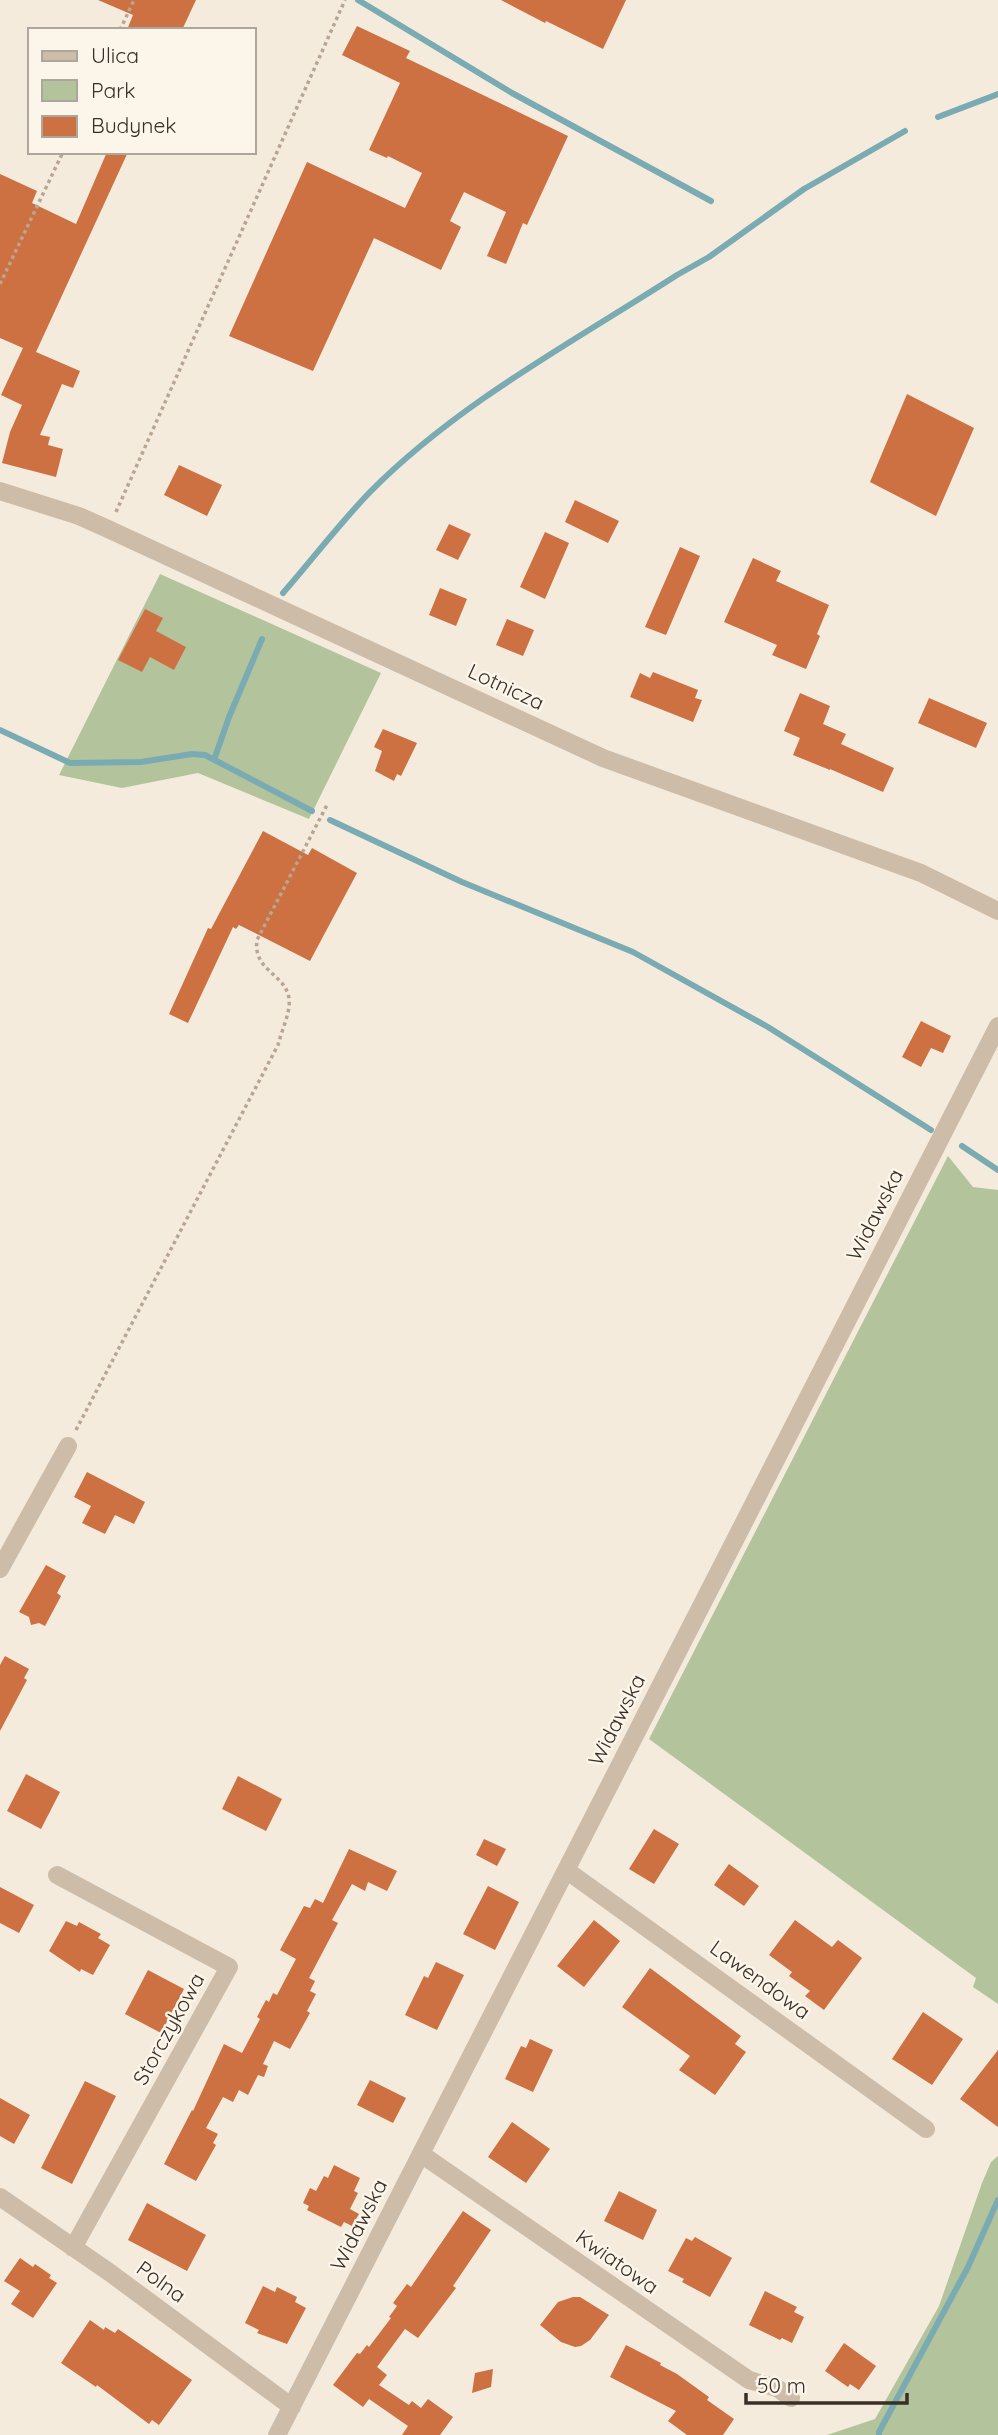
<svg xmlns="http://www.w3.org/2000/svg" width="998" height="2435" viewBox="0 0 998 2435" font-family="Quicksand,sans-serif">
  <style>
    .green { fill: #b3c49c }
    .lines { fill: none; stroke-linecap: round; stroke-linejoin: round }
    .stream { stroke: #7aabb3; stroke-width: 6 }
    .building { fill: #cd7042 }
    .path { stroke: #b9a692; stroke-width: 3.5; stroke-dasharray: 3.5 3.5; stroke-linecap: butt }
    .minor { stroke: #cdbca8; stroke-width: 18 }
    .labels { text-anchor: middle; stroke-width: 5; stroke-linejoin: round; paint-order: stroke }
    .street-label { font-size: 21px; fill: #392f28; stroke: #fbf5ea }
  </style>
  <rect width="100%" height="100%" fill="#f4ebdd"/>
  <path class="green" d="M 160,574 L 381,673 L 309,819 L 198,773 L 122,788 L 59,775 Z
    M 948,1156 L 973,1187 L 998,1190 L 998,2004 L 973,1987 L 976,1978 L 649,1739 Z
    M 998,2156 L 998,2435 L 827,2435 L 875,2419 L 939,2306 L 982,2183 L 991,2162 Z"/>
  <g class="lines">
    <path class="stream" d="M 358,0 L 512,93 L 711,201
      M 938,117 L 998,94
      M 283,593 C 312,560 339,524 370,492 C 458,403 573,342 677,275 L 709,257 L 804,189 L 905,131
      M 0,730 L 70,763 L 141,762 L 192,754 L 205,755 L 312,811
      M 214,760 L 229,717 L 262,639
      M 330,820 L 462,882 L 633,952 L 768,1027 L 931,1130
      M 962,1146 L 998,1170
      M 879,2435 L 879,2432 L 968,2267 L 998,2200"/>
  </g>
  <path class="building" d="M 98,0 L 196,0 L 182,30 L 127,30 L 133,15 Z
    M 501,0 L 626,0 L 603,49 L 546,21 L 545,23 Z
    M 357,26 L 410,51 L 406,58 L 568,136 L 527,225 L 523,223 L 506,264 L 487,256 L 506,212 L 464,192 L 450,221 L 461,227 L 441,270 L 374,238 L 313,371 L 229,336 L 307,162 L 405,208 L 422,173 L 388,156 L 387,158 L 369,150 L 400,83 L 342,55 Z
    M 107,152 L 128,152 L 36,352 L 80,371 L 73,388 L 62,384 L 40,435 L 50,437 L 48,445 L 63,449 L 56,477 L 2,463 L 10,432 L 22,405 L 1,395 L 23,348 L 0,338 L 0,174 L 37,191 L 32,203 L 76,224 Z
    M 907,394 L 974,428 L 936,516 L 870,482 Z
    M 179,465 L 222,485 L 207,516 L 164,495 Z
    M 575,500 L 619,521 L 608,543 L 565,522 Z
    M 449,524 L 471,534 L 458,560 L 436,550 Z
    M 545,532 L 569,543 L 545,599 L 520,587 Z
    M 680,547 L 700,556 L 666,635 L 645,627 Z
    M 753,558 L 781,571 L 776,581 L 829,605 L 817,634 L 820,636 L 806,669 L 772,655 L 777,645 L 724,622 Z
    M 440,588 L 467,599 L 456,626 L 429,615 Z
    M 145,609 L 163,618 L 156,631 L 186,647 L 174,670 L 150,657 L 142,672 L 118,660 Z
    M 507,619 L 534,630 L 523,656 L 496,645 Z
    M 653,672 L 698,690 L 695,698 L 702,700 L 693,722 L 630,697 L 640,673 L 650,678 Z
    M 800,693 L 830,706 L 823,724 L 846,734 L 841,744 L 894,768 L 883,792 L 830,769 L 830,770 L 793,755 L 800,738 L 784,731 Z
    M 929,698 L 987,723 L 976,748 L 918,723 Z
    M 383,729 L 417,743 L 401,776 L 397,774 L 394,781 L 375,771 L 382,751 L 374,747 Z
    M 263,831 L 308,855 L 312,848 L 357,873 L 310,961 L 239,925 L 236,929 L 233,927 L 188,1023 L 169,1014 L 208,928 L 211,929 Z
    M 921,1021 L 951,1036 L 943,1053 L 931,1048 L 921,1067 L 902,1057 Z
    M 87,1472 L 145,1502 L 134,1524 L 115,1515 L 105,1534 L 82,1523 L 91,1506 L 74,1497 Z
    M 46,1565 L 66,1576 L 57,1593 L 61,1596 L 45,1626 L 39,1623 L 31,1625 L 29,1617 L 19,1612 Z
    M 5,1656 L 29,1669 L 24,1678 L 27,1680 L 0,1731 L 0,1665 Z
    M 26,1774 L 60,1792 L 41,1829 L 7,1811 Z
    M 238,1776 L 282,1799 L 266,1831 L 222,1809 Z
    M 654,1829 L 679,1844 L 654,1884 L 629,1869 Z
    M 484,1839 L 506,1849 L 497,1866 L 476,1855 Z
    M 349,1849 L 397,1871 L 387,1891 L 368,1882 L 365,1891 L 352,1884 L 332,1920 L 338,1923 L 309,1978 L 315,1981 L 310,1991 L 316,1994 L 307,2011 L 310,2013 L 290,2049 L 274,2041 L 263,2064 L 268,2066 L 264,2077 L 258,2075 L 248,2095 L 239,2090 L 233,2102 L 223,2097 L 206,2128 L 218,2134 L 213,2143 L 216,2145 L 196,2181 L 164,2164 L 192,2110 L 193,2111 L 224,2044 L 242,2053 L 260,2019 L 257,2017 L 266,2000 L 269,2002 L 273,1993 L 277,1995 L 296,1959 L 280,1950 L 304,1906 L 310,1908 L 315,1899 L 323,1903 Z
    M 729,1864 L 759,1886 L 744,1906 L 714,1885 Z
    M 488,1886 L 519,1902 L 495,1950 L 463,1934 Z
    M 0,1887 L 34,1905 L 19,1933 L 0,1923 Z
    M 594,1920 L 620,1941 L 584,1987 L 557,1966 Z
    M 795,1920 L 832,1947 L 838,1940 L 862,1958 L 824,2010 L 805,1996 L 810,1991 L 789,1976 L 792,1972 L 769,1955 Z
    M 66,1921 L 77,1926 L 79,1922 L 101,1934 L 98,1938 L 110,1945 L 93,1975 L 81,1969 L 80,1972 L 49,1951 Z
    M 436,1962 L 464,1975 L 437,2030 L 405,2015 L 424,1976 L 428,1978 Z
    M 650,1968 L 741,2036 L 735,2044 L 746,2052 L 715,2095 L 679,2070 L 690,2056 L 622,2007 Z
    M 148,1970 L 184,1989 L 161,2033 L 125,2014 Z
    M 923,2012 L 963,2039 L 932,2085 L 892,2059 Z
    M 530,2039 L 553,2050 L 533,2092 L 505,2079 L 521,2046 L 526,2048 Z
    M 998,2050 L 998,2127 L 960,2099 Z
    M 370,2080 L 406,2098 L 393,2123 L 357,2105 Z
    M 85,2081 L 116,2096 L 72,2184 L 41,2168 Z
    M 0,2098 L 30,2115 L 14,2144 L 0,2136 Z
    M 512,2122 L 550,2149 L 526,2183 L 488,2157 Z
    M 334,2165 L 360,2178 L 354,2191 L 358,2193 L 350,2209 L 359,2214 L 352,2226 L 344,2222 L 341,2227 L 307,2210 L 309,2206 L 303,2203 L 310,2188 L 316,2191 L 324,2176 L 328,2178 Z
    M 619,2191 L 657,2210 L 643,2240 L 604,2221 Z
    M 147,2203 L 206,2235 L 187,2271 L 128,2240 Z
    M 463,2211 L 491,2230 L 453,2286 L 456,2288 L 418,2338 L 405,2329 L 377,2367 L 387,2375 L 379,2385 L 409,2405 L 412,2401 L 421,2408 L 428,2399 L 453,2417 L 440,2435 L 402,2435 L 408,2426 L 369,2399 L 363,2407 L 333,2385 L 357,2353 L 360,2354 L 367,2345 L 369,2347 L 391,2318 L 389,2317 L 397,2306 L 393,2303 L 407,2284 L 411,2287 Z
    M 695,2237 L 732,2258 L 710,2297 L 682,2282 L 684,2279 L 668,2271 L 686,2238 L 692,2241 Z
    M 20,2258 L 33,2267 L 35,2264 L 51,2275 L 49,2278 L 57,2283 L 33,2318 L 11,2304 L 20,2291 L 4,2281 Z
    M 263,2286 L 275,2292 L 277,2287 L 297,2297 L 295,2302 L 306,2308 L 287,2344 L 257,2333 L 259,2330 L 245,2323 Z
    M 765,2291 L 797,2307 L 794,2312 L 804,2317 L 792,2343 L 782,2338 L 780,2340 L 749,2325 Z
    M 573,2297 L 580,2297 L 609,2315 L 590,2340 L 581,2346 L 575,2347 L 561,2342 L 540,2325 L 558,2302 Z
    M 90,2320 L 104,2330 L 105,2327 L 115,2333 L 118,2329 L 192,2380 L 159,2425 L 152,2420 L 149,2424 L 97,2385 L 96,2387 L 61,2363 Z
    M 844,2343 L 876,2366 L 859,2390 L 850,2384 L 848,2387 L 825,2371 Z
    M 626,2345 L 661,2363 L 660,2365 L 677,2374 L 709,2397 L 707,2400 L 734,2419 L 723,2435 L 687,2435 L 668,2421 L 676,2411 L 610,2377 Z
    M 493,2369 L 491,2387 L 472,2393 L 475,2373 Z"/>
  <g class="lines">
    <path class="path" d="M 120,30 L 134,0
      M 0,284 L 63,152
      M 116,512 L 345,0
      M 76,1430 L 278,1045 C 281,1033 287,1020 289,1007 C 293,974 252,974 257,940 L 328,803"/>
    <path class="minor" d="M 0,491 L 79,516 L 108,529 L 603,758 L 921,873 L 998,911
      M 0,1569 L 68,1446
      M 566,1870 L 926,2129
      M 57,1875 L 229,1967 L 73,2248
      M 421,2154 L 749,2380 L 777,2388 L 791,2398
      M 0,2197 L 109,2272 L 292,2407
      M 277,2435 L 998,1026"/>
  </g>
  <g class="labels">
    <g class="street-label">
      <text transform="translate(506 687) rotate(25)" y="7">Lotnicza</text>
      <text transform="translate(875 1215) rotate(-63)" y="7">Widawska</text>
      <text transform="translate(617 1720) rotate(-63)" y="7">Widawska</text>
      <text transform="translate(760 1980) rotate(36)" y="7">Lawendowa</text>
      <text transform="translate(169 2029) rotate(-61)" y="7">Storczykowa</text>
      <text transform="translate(359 2225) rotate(-63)" y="7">Widawska</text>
      <text transform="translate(617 2262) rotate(35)" y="7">Kwiatowa</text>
      <text transform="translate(161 2282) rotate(36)" y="7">Polna</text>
    </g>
  </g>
  <rect x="28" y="28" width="228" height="126" fill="#fbf5ea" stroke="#ada69c" stroke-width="2"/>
  <rect x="42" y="51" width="35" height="10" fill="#cdbca8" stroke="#ada69c" stroke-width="2"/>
  <text x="91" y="63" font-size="21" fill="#392f28">Ulica</text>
  <rect x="42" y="80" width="35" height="21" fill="#b3c49c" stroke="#ada69c" stroke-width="2"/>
  <text x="91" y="98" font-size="21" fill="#392f28">Park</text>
  <rect x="42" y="116" width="35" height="21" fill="#cd7042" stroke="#ada69c" stroke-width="2"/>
  <text x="91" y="133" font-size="21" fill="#392f28">Budynek</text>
  <path d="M746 2393v10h161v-10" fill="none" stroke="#392f28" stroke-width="3.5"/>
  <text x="757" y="2393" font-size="21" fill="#392f28" stroke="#fbf5ea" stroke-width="5" paint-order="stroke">50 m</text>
</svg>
